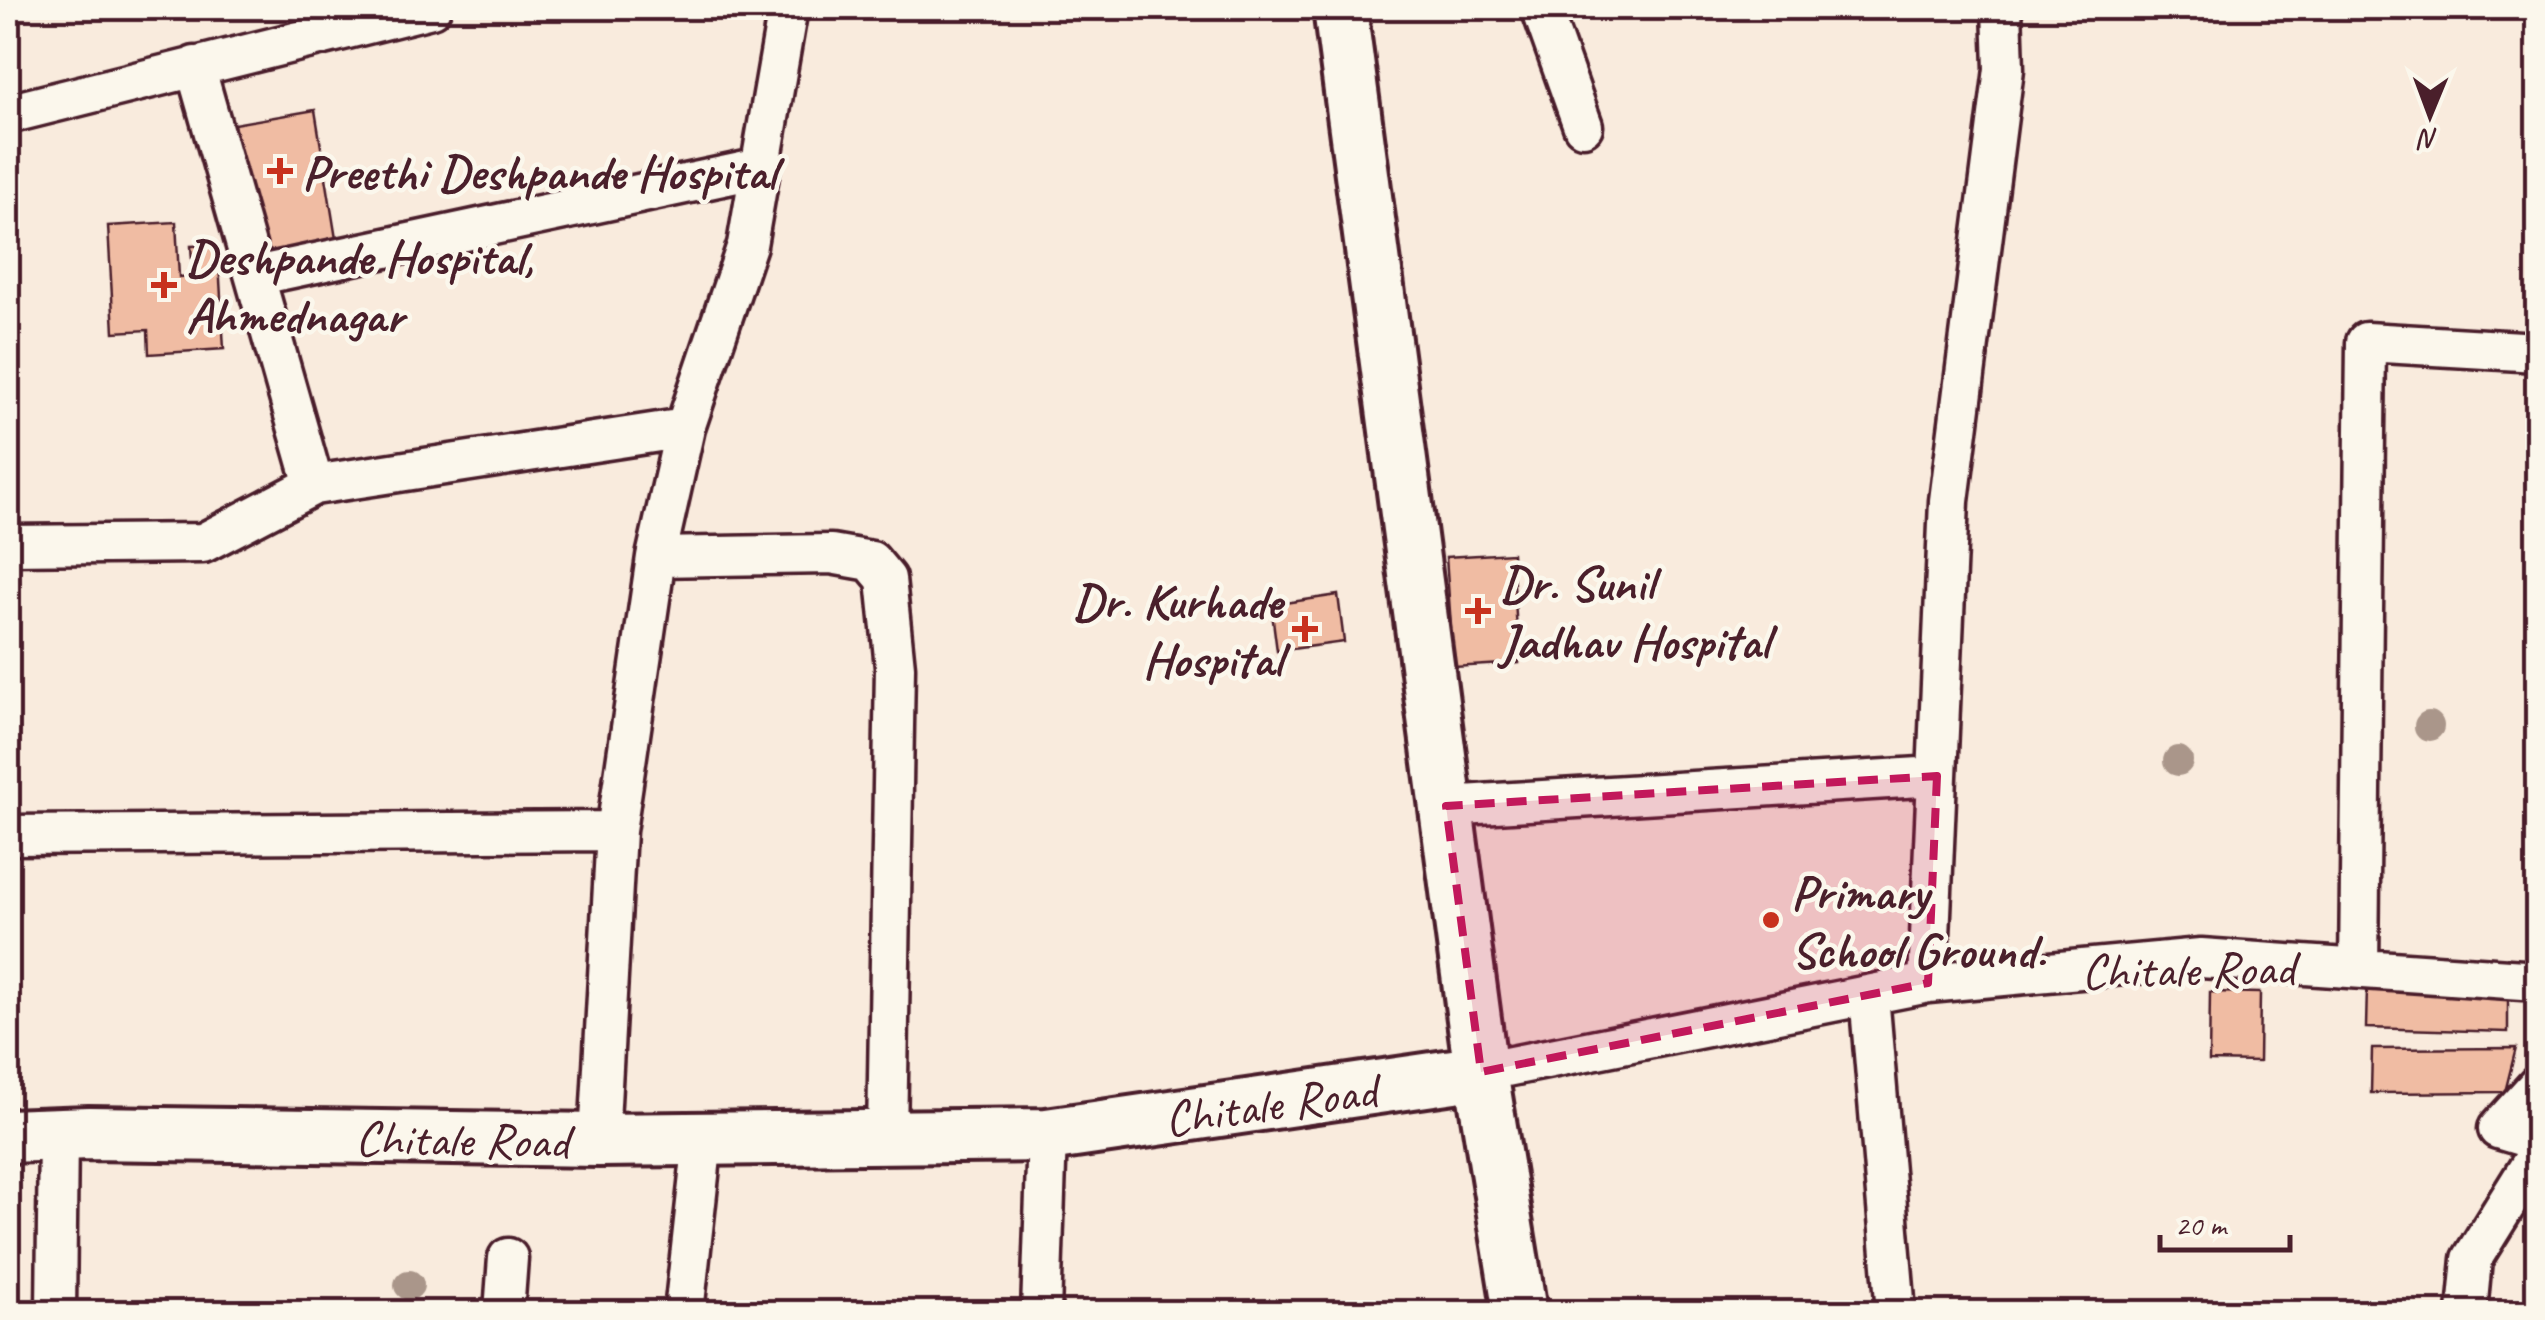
<svg xmlns="http://www.w3.org/2000/svg" width="2545" height="1320" viewBox="0 0 2545 1320" font-family="Caveat,sans-serif">
  <style>
    .building { fill: #f0bca3; stroke: #4a1f2b; stroke-width: 2.5 }
    .lines { fill: none; stroke-linecap: round; stroke-linejoin: round }
    .street-casing { stroke: #4a1f2b; stroke-width: 45 }
    .secondary-casing { stroke: #4a1f2b; stroke-width: 60 }
    .street { stroke: #fbf7ec; stroke-width: 38 }
    .secondary { stroke: #fbf7ec; stroke-width: 52 }
    .tree { fill: #aa968a }
    .marked { fill: #c2185b; fill-opacity: 0.2; stroke: #c2185b; stroke-width: 8; stroke-dasharray: 20 12; stroke-linejoin: round }
    .poi-dot { fill: #c8321e; stroke: #fbf7ec; stroke-width: 4 }
    .labels { text-anchor: middle; stroke-width: 9; stroke-linejoin: round; paint-order: stroke }
    .poi-label { font-size: 50px; font-weight: bold; fill: #4a1f2b; stroke: #fbf7ec; text-anchor: start }
    .street-label { font-size: 50px; fill: #4a1f2b; stroke: #fbf7ec }
  </style>
  <rect width="100%" height="100%" fill="#f9ebdd"/>
  <filter id="ink" filterUnits="userSpaceOnUse"><feTurbulence type="fractalNoise" baseFrequency=".01" numOctaves="2"/><feDisplacementMap in="SourceGraphic" scale="20" xChannelSelector="R" yChannelSelector="G"/><feConvolveMatrix kernelMatrix="1 2 1 2 8 2 1 2 1" color-interpolation-filters="sRGB"/></filter>
  <g filter="url(#ink)">
    <path class="building" d="M 315,110 L 337,245 L 256,259 L 234,124 Z
      M 176,222 L 179,277 L 193,276 L 191,246 L 218,245 L 224,349 L 149,354 L 148,330 L 114,332 L 108,226 Z
      M 1512,553 L 1519,663 L 1454,667 L 1446,557 Z
      M 1338,595 L 1344,642 L 1277,651 L 1271,605 Z
      M 2367,987 L 2508,991 L 2508,1032 L 2366,1028 Z
      M 2210,992 L 2260,993 L 2259,1062 L 2209,1061 Z
      M 2516,1048 L 2505,1092 L 2371,1093 L 2372,1049 Z"/>
    <g class="lines">
      <defs>
        <path id="street" d="M 1541,8 L 1583,126
          M 195,66 L 314,485
          M 8,114 L 431,8
          M 255,276 L 760,168
          M 8,545 L 203,543 L 314,485 L 685,428
          M 656,557 L 831,554 L 871,561 L 886,579 L 895,667 L 887,1137
          M 1446,806 L 1937,776
          M 8,835 L 616,831
          M 2359,968 L 2366,342 L 2538,352
          M 1928,983 L 1949,501 L 2004,69 L 2002,8
          M 1869,995 L 1896,1312
          M 1481,1072 L 1928,983 L 2201,958 L 2538,981
          M 2538,1085 L 2498,1129 L 2538,1141
          M 599,1140 L 616,831 L 656,557 L 685,428 L 747,245 L 788,8
          M 56,1312 L 58,1135
          M 504,1312 L 508,1258
          M 684,1312 L 703,1139
          M 1041,1312 L 1047,1135
          M 2467,1312 L 2472,1259 L 2538,1153"/>
        <path id="secondary" d="M 1340,8 L 1481,1072 L 1520,1312
          M 8,1136 L 89,1133 L 599,1140 L 1047,1135 L 1481,1072"/>
      </defs>
      <use href="#street" class="street-casing"/>
      <use href="#secondary" class="secondary-casing"/>
      <use href="#street" class="street"/>
      <use href="#secondary" class="secondary"/>
    </g>
    <g class="tree">
      <circle cx="2429" cy="726" r="15"/>
      <circle cx="2178" cy="761" r="15"/>
      <circle cx="409" cy="1285" r="15"/>
    </g>
  </g>
  <path class="marked" d="M 1937,776 L 1928,983 L 1481,1072 L 1446,806 Z"/>
  <g class="poi-dot">
    <path d="M275 156h10v10h10v10h-10v10h-10v-10h-10v-10h10z"/>
    <path d="M159 270h10v10h10v10h-10v10h-10v-10h-10v-10h10z"/>
    <path d="M1473 596h10v10h10v10h-10v10h-10v-10h-10v-10h10z"/>
    <path d="M1300 614h10v10h10v10h-10v10h-10v-10h-10v-10h10z"/>
    <circle cx="1771" cy="920" r="10"/>
  </g>
  <g class="labels">
    <g class="poi-label">
      <text x="302" y="189">Preethi Deshpande Hospital</text>
      <text x="186" y="274">Deshpande Hospital,<tspan x="186" dy="58">Ahmednagar</tspan></text>
      <text x="1500" y="600">Dr. Sunil<tspan x="1500" dy="58">Jadhav Hospital</tspan></text>
      <text x="1282" y="618" text-anchor="end">Dr. Kurhade<tspan x="1282" dy="58">Hospital</tspan></text>
      <text x="1791" y="909">Primary<tspan x="1791" dy="58">School Ground.</tspan></text>
    </g>
    <g class="street-label">
      <text transform="translate(2188 968) rotate(-1)" y="18">Chitale Road</text>
      <text transform="translate(1270 1103) rotate(-8)" y="18">Chitale Road</text>
      <text transform="translate(462 1138) rotate(1)" y="18">Chitale Road</text>
    </g>
  </g>
  <rect width="2545" height="1320" fill="none" stroke="#fbf7ec" stroke-width="40"/>
  <rect x="20" y="20" width="2505" height="1280" fill="none" stroke="#4a1f2b" stroke-width="4" filter="url(#ink)"/>
  <g transform="translate(2430 115) rotate(181)" stroke="#fbf7ec" stroke-width="8" paint-order="stroke">
  <path d="M0-8L18 38L0 25L-18 38Z" fill="#4a1f2b"/>
  <text y="-15" font-size="28" font-weight="bold" text-anchor="middle" fill="#4a1f2b">N</text>
  </g>
  <path d="M2160 1235v15h130v-15" fill="none" stroke="#4a1f2b" stroke-width="5"/>
  <text x="2175" y="1235" font-size="30" fill="#4a1f2b" stroke="#fbf7ec" stroke-width="8" paint-order="stroke">20 m</text>
</svg>
